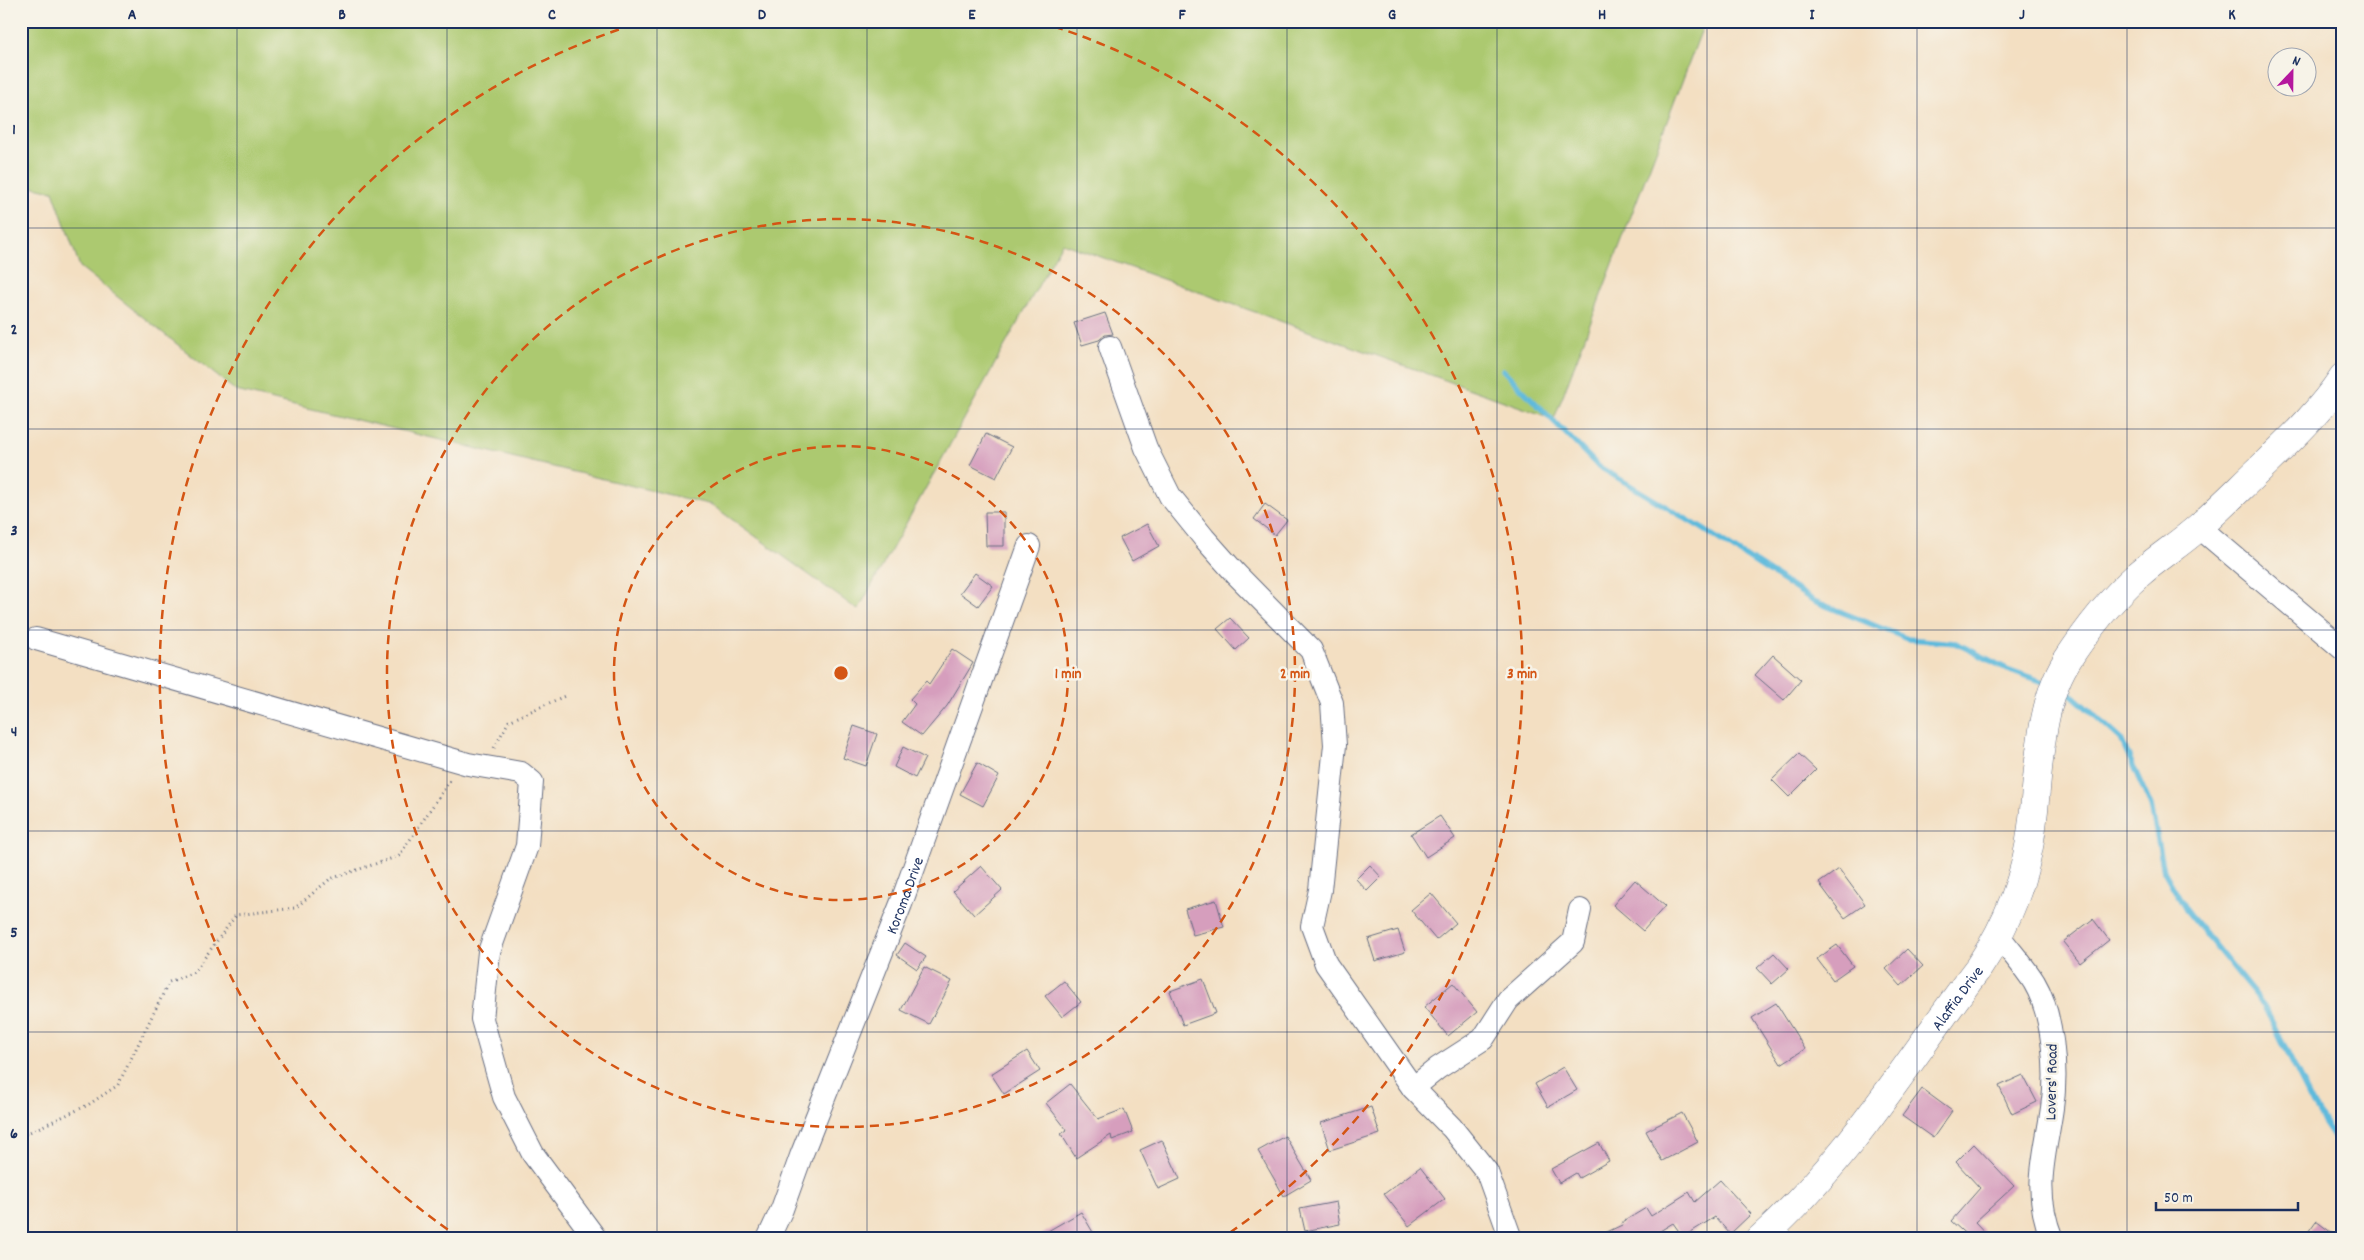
<svg xmlns="http://www.w3.org/2000/svg" width="2364" height="1260" viewBox="0 0 2364 1260" font-family="Dekko,sans-serif">
  <style>
    .green { fill: #acc970; stroke: #647c67 }
    .lines { fill: none; stroke-linecap: round; stroke-linejoin: round }
    .stream { stroke: #5ebadc; stroke-width: 5.5 }
    .building { fill: #d69ebd }
    .minor-casing { stroke: #676d81; stroke-width: 24 }
    .tertiary-casing { stroke: #676d81; stroke-width: 29 }
    .path { stroke: #676d81; stroke-width: 3; stroke-dasharray: 1 4; stroke-linecap: butt }
    .minor { stroke: #fff; stroke-width: 22 }
    .tertiary { stroke: #fff; stroke-width: 28 }
    .grid { fill: none; stroke: #1b2f5e; stroke-width: 1; stroke-opacity: 0.55 }
    .ring { fill: none; stroke: #d45514; stroke-width: 2.5; stroke-dasharray: 9 6 }
    .labels { text-anchor: middle; stroke-width: 5; stroke-linejoin: round; paint-order: stroke }
    .street-label { font-size: 16px; fill: #1b2f5e; stroke: #f7f3e8 }
    .centre { fill: #d45514; stroke: #f7f3e8; stroke-width: 2.5 }
    .ring-label { font-size: 15px; text-anchor: middle; font-weight: bold; fill: #d45514; stroke: #f7f3e8; stroke-width: 5; stroke-linejoin: round; paint-order: stroke }
    .neatline { fill: none; stroke: #1b2f5e; stroke-width: 2 }
    .grid-label { font-size: 16px; text-anchor: middle; font-weight: bold; fill: #1b2f5e }
  </style>
  <rect width="100%" height="100%" fill="#f7f3e8"/>
  <filter id="ink" filterUnits="userSpaceOnUse"><feTurbulence type="fractalNoise" baseFrequency=".02" numOctaves="2"/><feDisplacementMap in="SourceGraphic" scale="10" xChannelSelector="R" yChannelSelector="G"/><feConvolveMatrix kernelMatrix="1 2 1 2 8 2 1 2 1" color-interpolation-filters="sRGB"/></filter>
  <filter id="wash" filterUnits="userSpaceOnUse"><feTurbulence type="fractalNoise" baseFrequency=".0096" numOctaves="4" result="noise"/><feDisplacementMap in="SourceGraphic" scale="20" xChannelSelector="R" yChannelSelector="G"/><feGaussianBlur stdDeviation="1.12" result="paint"/><feColorMatrix in="noise" values="0 0 0 0 0 0 0 0 0 0 0 0 0 0 0 0 0 1.4 0 .05"/><feComposite in="paint" operator="in"/></filter>
  <g filter="url(#wash)">
    <rect width="100%" height="100%" fill="#f3dfc2"/>
    <path class="green" d="M 21,21 L 1705,21 L 1554,419 L 1062,243 L 858,610 L 712,505 L 236,391 L 80,267 L 53,191 L 21,184 Z"/>
    <g class="lines">
      <path class="stream" d="M 1503,370 L 1598,466 L 1703,529 L 1814,601 L 1908,639 L 1956,643 L 2007,669 L 2049,684
        M 2062,690 L 2072,695 L 2121,739 L 2151,806 L 2164,871 L 2186,910 L 2264,1006 L 2318,1114 L 2343,1151"/>
    </g>
    <g id="blocks">
      <path class="building" d="M 1105,313 L 1113,334 L 1105,335 L 1099,340 L 1082,345 L 1074,323 Z
        M 986,434 L 1012,447 L 996,478 L 970,465 Z
        M 1265,504 L 1287,520 L 1275,535 L 1254,519 Z
        M 985,512 L 1004,512 L 1004,546 L 986,546 Z
        M 1147,524 L 1159,546 L 1132,561 L 1120,538 Z
        M 975,573 L 993,586 L 978,606 L 960,593 Z
        M 1230,618 L 1249,638 L 1236,650 L 1217,629 Z
        M 952,649 L 973,663 L 947,706 L 922,736 L 902,722 L 915,704 L 910,699 L 926,681 L 929,684 Z
        M 1773,655 L 1801,680 L 1784,700 L 1755,675 Z
        M 854,726 L 877,734 L 866,766 L 843,758 Z
        M 903,747 L 925,758 L 915,778 L 894,767 Z
        M 1799,754 L 1816,770 L 1789,797 L 1772,780 Z
        M 977,763 L 999,776 L 983,806 L 960,794 Z
        M 1440,816 L 1455,838 L 1426,857 L 1411,834 Z
        M 1370,865 L 1381,877 L 1367,891 L 1356,879 Z
        M 981,866 L 1002,890 L 974,915 L 953,891 Z
        M 1839,869 L 1865,904 L 1845,918 L 1819,883 Z
        M 1635,880 L 1665,906 L 1643,931 L 1613,905 Z
        M 1431,893 L 1456,923 L 1436,940 L 1411,910 Z
        M 1216,900 L 1224,927 L 1193,935 L 1185,909 Z
        M 2093,919 L 2109,940 L 2080,963 L 2063,942 Z
        M 1398,930 L 1405,952 L 1375,961 L 1368,939 Z
        M 905,943 L 926,957 L 917,969 L 897,955 Z
        M 1837,945 L 1853,966 L 1833,980 L 1817,959 Z
        M 1907,949 L 1923,966 L 1901,986 L 1886,969 Z
        M 1774,953 L 1789,969 L 1772,984 L 1757,968 Z
        M 924,967 L 952,981 L 929,1024 L 901,1010 Z
        M 1203,979 L 1216,1013 L 1183,1025 L 1170,991 Z
        M 1064,981 L 1081,1002 L 1062,1017 L 1045,996 Z
        M 1453,983 L 1477,1012 L 1448,1036 L 1424,1007 Z
        M 1776,1003 L 1805,1049 L 1781,1064 L 1752,1018 Z
        M 1027,1051 L 1040,1071 L 1004,1094 L 991,1074 Z
        M 1563,1067 L 1577,1090 L 1548,1107 L 1535,1084 Z
        M 2023,1075 L 2037,1102 L 2012,1114 L 1999,1086 Z
        M 1070,1084 L 1098,1119 L 1124,1109 L 1133,1132 L 1112,1140 L 1111,1135 L 1076,1158 L 1061,1134 L 1067,1130 L 1046,1103 Z
        M 1922,1089 L 1952,1111 L 1933,1138 L 1902,1116 Z
        M 1371,1107 L 1380,1134 L 1330,1150 L 1321,1123 Z
        M 1682,1113 L 1698,1142 L 1662,1161 L 1646,1131 Z
        M 1285,1136 L 1311,1180 L 1284,1196 L 1258,1151 Z
        M 1162,1140 L 1180,1179 L 1158,1189 L 1140,1150 Z
        M 1599,1143 L 1609,1161 L 1579,1178 L 1576,1173 L 1559,1183 L 1551,1169 Z
        M 1974,1144 L 2014,1186 L 1975,1222 L 1991,1239 L 1971,1239 L 1951,1221 L 1980,1188 L 1956,1162 Z
        M 1420,1167 L 1445,1199 L 1409,1226 L 1384,1194 Z
        M 1720,1180 L 1751,1214 L 1730,1234 L 1715,1217 L 1683,1237 L 1673,1223 L 1647,1239 L 1592,1239 L 1622,1225 L 1621,1223 L 1646,1208 L 1651,1216 L 1689,1192 L 1695,1202 Z
        M 1336,1202 L 1340,1224 L 1305,1231 L 1300,1209 Z
        M 1081,1212 L 1097,1239 L 1034,1239 Z
        M 2316,1221 L 2340,1239 L 2303,1239 Z"/>
    </g>
  </g>
  <g filter="url(#ink)">
    <use href="#blocks" fill-opacity="0" stroke="#676d81" stroke-width="1"/>
    <g class="lines">
      <defs>
        <g id="minor">
          <path d="M 1110,347 L 1146,448 L 1170,496 L 1204,538 L 1236,574 L 1311,650 L 1332,703 L 1335,745 L 1320,890 L 1312,926 L 1326,964 L 1413,1088 L 1452,1128 L 1487,1172 L 1511,1239"/>
          <path d="M 2199,527 L 2343,649"/>
          <path d="M 36,639 L 468,764 L 521,773 L 532,782 L 527,846 L 489,952 L 482,1019 L 504,1097 L 533,1154 L 596,1239"/>
          <path d="M 1999,936 C 2010,951 2024,966 2034,982 C 2053,1014 2058,1071 2052,1108 C 2045,1158 2032,1189 2052,1239"/>
          <path d="M 1413,1088 L 1438,1068 L 1483,1039 L 1508,1000 L 1573,942 L 1580,910"/>
          <path id="s1" d="M 768,1239 L 782,1209 L 801,1156 L 901,904 L 1029,546"/>
        </g>
        <g id="tertiary">
          <path id="s2" d="M 1760,1239 C 1849,1160 1908,1060 1979,967 C 2007,925 2026,877 2032,827 C 2039,776 2038,707 2066,662 C 2086,631 2110,600 2138,575 C 2157,558 2180,544 2200,526 C 2220,508 2240,488 2260,469 C 2290,440 2320,412 2343,377"/>
        </g>
      </defs>
      <use href="#minor" class="minor-casing"/>
      <use href="#tertiary" class="tertiary-casing"/>
      <path class="path" d="M 494,748 L 509,721 L 567,695
        M 21,1136 L 88,1105 L 118,1085 L 169,982 L 194,972 L 236,915 L 295,908 L 330,879 L 399,856 L 451,779"/>
      <use href="#minor" class="minor"/>
      <use href="#tertiary" class="tertiary"/>
    </g>
  </g>
  <path class="grid" d="M 237,21 L 237,1239M 447,21 L 447,1239M 657,21 L 657,1239M 867,21 L 867,1239M 1077,21 L 1077,1239M 1287,21 L 1287,1239M 1497,21 L 1497,1239M 1707,21 L 1707,1239M 1917,21 L 1917,1239M 2127,21 L 2127,1239M 21,228 L 2343,228M 21,429 L 2343,429M 21,630 L 2343,630M 21,831 L 2343,831M 21,1032 L 2343,1032"/>
  <g class="ring">
    <circle cx="841" cy="673" r="227"/>
    <circle cx="841" cy="673" r="454"/>
    <path d="M460 1238A681 681 0 0 1 642 22M1040 22A681 681 0 0 1 1222 1238"/>
  </g>
  <g class="labels">
    <g class="street-label">
      <text dy="6" stroke="none"><textPath href="#s1" startOffset="370">Koroma Drive</textPath></text>
      <text dy="6" stroke="none"><textPath href="#s2" startOffset="312">Alaffia Drive</textPath></text>
      <text transform="translate(2050 1082) rotate(-89)" y="6">Lovers' Road</text>
    </g>
  </g>
  <circle cx="841" cy="673" r="8" class="centre"/>
  <g class="ring-label">
    <text x="1068" y="678">1 min</text>
    <text x="1295" y="678">2 min</text>
    <text x="1522" y="678">3 min</text>
  </g>
  <rect width="2364" height="1260" fill="none" stroke="#f7f3e8" stroke-width="55"/>
  <g transform="translate(2292 72) rotate(22)"><circle r="24" fill="#f7f3e8" stroke="#9fa5b1"/>
  <path d="M0-4L9 19L0 12L-9 19Z" fill="#b5179e"/>
  <text y="-8" font-size="14" font-weight="bold" text-anchor="middle" fill="#1b2f5e">N</text>
  </g>
  <path d="M2156 1202v8h142v-8" fill="none" stroke="#1b2f5e" stroke-width="2.5"/>
  <text x="2164" y="1202" font-size="15" fill="#1b2f5e" stroke="#f7f3e8" stroke-width="4" paint-order="stroke">50 m</text>
  <rect x="28" y="28" width="2308" height="1204" class="neatline"/>
  <g class="grid-label">
    <text x="132" y="19">A</text>
    <text x="342" y="19">B</text>
    <text x="552" y="19">C</text>
    <text x="762" y="19">D</text>
    <text x="972" y="19">E</text>
    <text x="1182" y="19">F</text>
    <text x="1392" y="19">G</text>
    <text x="1602" y="19">H</text>
    <text x="1812" y="19">I</text>
    <text x="2022" y="19">J</text>
    <text x="2232" y="19">K</text>
    <text x="14" y="134">1</text>
    <text x="14" y="334">2</text>
    <text x="14" y="535">3</text>
    <text x="14" y="736">4</text>
    <text x="14" y="937">5</text>
    <text x="14" y="1138">6</text>
  </g>
</svg>
